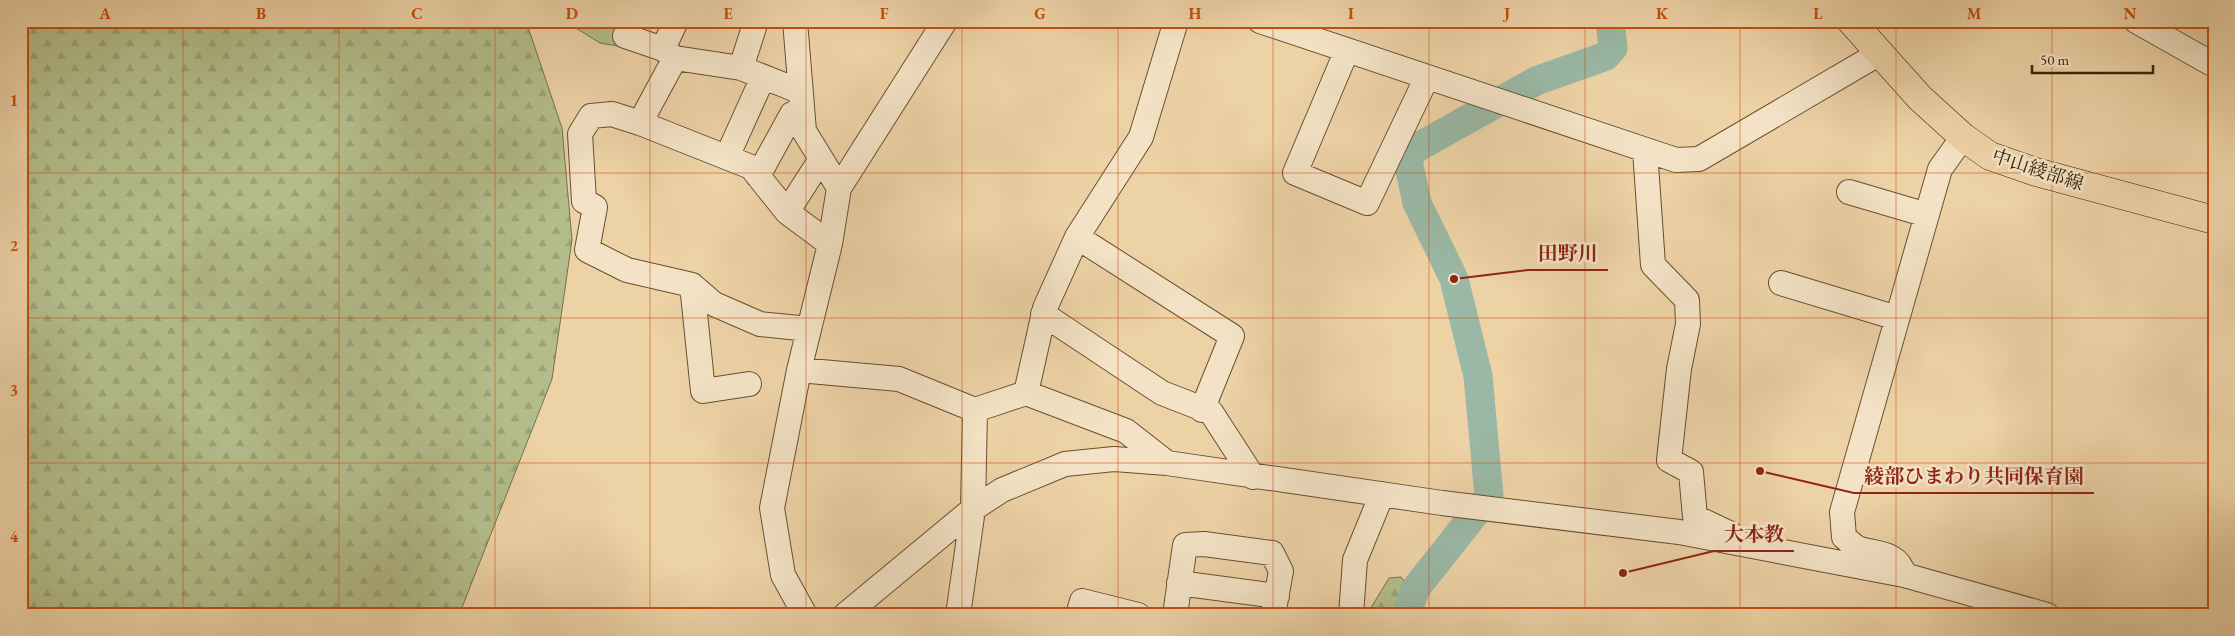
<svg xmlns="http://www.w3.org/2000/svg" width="2235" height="636" viewBox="0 0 2235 636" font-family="'EB Garamond','Noto Serif JP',serif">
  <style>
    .green { fill: #b3bd8b; stroke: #76714a }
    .forest { fill: url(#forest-firs); stroke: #76714a }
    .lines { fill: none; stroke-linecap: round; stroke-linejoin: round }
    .river { stroke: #99b8a5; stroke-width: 29 }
    .minor-casing { stroke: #655030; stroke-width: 26 }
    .major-casing { stroke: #382509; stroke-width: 29 }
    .minor { stroke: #f3e2c5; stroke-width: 24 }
    .major { stroke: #edd2a6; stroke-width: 28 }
    .grid { fill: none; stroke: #c54f0b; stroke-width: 1; stroke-opacity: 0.55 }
    .labels { text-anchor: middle; stroke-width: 5; stroke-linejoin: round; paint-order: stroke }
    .street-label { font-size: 19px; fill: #382509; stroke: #f3e2c5 }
    .leader { fill: none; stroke: #8f2418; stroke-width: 2 }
    .callout-dot { fill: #8f2418; stroke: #f3e2c5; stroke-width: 2 }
    .callout-label { font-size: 20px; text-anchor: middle; font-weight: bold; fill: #8f2418; stroke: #f3e2c5; stroke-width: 5; stroke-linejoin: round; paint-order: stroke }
    .neatline { fill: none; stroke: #c54f0b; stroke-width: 2 }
    .grid-label { font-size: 16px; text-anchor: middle; font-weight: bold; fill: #c54f0b }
  </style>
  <defs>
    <pattern id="forest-firs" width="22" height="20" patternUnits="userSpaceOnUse" patternTransform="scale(1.25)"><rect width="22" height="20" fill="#b3bd8b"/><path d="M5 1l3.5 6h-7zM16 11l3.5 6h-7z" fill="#9ba277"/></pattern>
  </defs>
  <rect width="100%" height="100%" fill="#edd2a6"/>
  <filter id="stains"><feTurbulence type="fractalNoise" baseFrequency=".004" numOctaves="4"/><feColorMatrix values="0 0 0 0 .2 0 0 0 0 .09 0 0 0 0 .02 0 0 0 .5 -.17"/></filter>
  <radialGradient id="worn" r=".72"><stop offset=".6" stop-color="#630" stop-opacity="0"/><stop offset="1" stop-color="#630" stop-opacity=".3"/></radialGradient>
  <path class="green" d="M 572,21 L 645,21 L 635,49 L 600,43 L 571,25 Z"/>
  <path class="forest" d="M 21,21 L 526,21 L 562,128 L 572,240 L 552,379 L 459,615 L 21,615 Z
    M 1401,577 L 1408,586 L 1400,615 L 1370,615 L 1369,611 L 1389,578 Z"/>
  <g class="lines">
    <path class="river" d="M 1409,615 L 1408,609 L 1416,588 L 1489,496 L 1478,376 L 1454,279 L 1417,203 L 1407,156 L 1420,146 L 1536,81 L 1606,56 L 1613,48 L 1610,21"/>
    <defs>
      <path id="minor" d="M 676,21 L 663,49 L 675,58 L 741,68
        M 756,21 L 741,68 L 799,91
        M 795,21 L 804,131 L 839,188
        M 1260,21 L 1676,160 L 1699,159 L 1880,53
        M 2136,21 L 2214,65
        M 625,36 L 663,49
        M 1347,50 L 1295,173 L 1367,203 L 1427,77
        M 675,58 L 640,123 L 751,167 L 787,212 L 830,244
        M 640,123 L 612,114 L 591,116 L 580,134 L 584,201 L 595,207 L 587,250 L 627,270 L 692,285
        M 1645,150 L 1653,265 L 1687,300 L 1688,324 L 1679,369 L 1669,460 L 1691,472 L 1695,517 L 1731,534
        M 727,157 L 763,77
        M 758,176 L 792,114 L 801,111
        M 1849,192 L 1927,215
        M 787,212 L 821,159
        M 1077,237 L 1232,336 L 1202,410
        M 1781,283 L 1897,318
        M 1043,314 L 1162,393 L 1211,412 L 1253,477
        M 799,370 L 899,379 L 975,410 L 1026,393 L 1126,431 L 1167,463
        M 749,384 L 703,391 L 692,285 L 714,304 L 760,324 L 809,329
        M 1026,393 L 1045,308 L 1077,237 L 1141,137 L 1176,21
        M 1904,575 C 1898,552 1877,554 1860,549 C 1854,547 1849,541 1844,537 L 1842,512 L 1940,169 L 1963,137
        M 1179,583 L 1277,596
        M 805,615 L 783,575 L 772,508 L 799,370 L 830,244 L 839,188 L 945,21
        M 845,615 L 973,509 L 1002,490 L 1065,464 L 1114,459 L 1167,463 L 1442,503 L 1679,532 L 1904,575 L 2047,615
        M 958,615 L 973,509 L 975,410
        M 1078,615 L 1082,601 L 1138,615
        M 1175,615 L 1185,545 L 1204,544 L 1272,553 L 1281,571 L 1273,615
        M 1351,615 L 1355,560 L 1382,494"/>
      <path id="major" d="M 1851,21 L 1920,98 L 1963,137 L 1990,156 L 2036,172 L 2214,220"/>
    </defs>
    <use href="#minor" class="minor-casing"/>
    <use href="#major" class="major-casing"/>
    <use href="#minor" class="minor"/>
    <use href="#major" class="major"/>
  </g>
  <path class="grid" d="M 183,21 L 183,615M 339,21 L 339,615M 495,21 L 495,615M 650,21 L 650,615M 806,21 L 806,615M 962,21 L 962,615M 1118,21 L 1118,615M 1273,21 L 1273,615M 1429,21 L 1429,615M 1585,21 L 1585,615M 1740,21 L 1740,615M 1896,21 L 1896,615M 2052,21 L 2052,615M 21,173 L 2214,173M 21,318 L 2214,318M 21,463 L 2214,463"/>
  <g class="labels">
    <g class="street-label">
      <text transform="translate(2038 169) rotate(18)" y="7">中山綾部線</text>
    </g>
  </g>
  <path class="leader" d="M1454 279L1528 270H1608M1760 471L1854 493H2094M1623 573L1714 551H1794"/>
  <g class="callout-dot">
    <circle cx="1454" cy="279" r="5"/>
    <circle cx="1760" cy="471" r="5"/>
    <circle cx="1623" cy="573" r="5"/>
  </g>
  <g class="callout-label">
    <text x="1568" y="260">田野川</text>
    <text x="1974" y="483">綾部ひまわり共同保育園</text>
    <text x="1754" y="541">大本教</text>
  </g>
  <rect width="2235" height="636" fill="none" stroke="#edd2a6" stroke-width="55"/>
  <path d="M2032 65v8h121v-8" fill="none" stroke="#382509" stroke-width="2.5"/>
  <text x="2040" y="65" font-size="15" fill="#382509" stroke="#f3e2c5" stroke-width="4" paint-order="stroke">50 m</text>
  <rect x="28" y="28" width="2180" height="580" class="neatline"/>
  <g class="grid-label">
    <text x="105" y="19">A</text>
    <text x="261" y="19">B</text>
    <text x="417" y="19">C</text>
    <text x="572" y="19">D</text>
    <text x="728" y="19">E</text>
    <text x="884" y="19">F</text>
    <text x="1040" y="19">G</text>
    <text x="1195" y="19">H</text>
    <text x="1351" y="19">I</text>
    <text x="1507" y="19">J</text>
    <text x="1662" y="19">K</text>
    <text x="1818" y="19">L</text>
    <text x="1974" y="19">M</text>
    <text x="2130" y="19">N</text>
    <text x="14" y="106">1</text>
    <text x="14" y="251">2</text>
    <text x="14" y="396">3</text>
    <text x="14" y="542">4</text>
  </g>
  <rect width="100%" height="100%" filter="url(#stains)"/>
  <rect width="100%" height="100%" fill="url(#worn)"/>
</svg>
